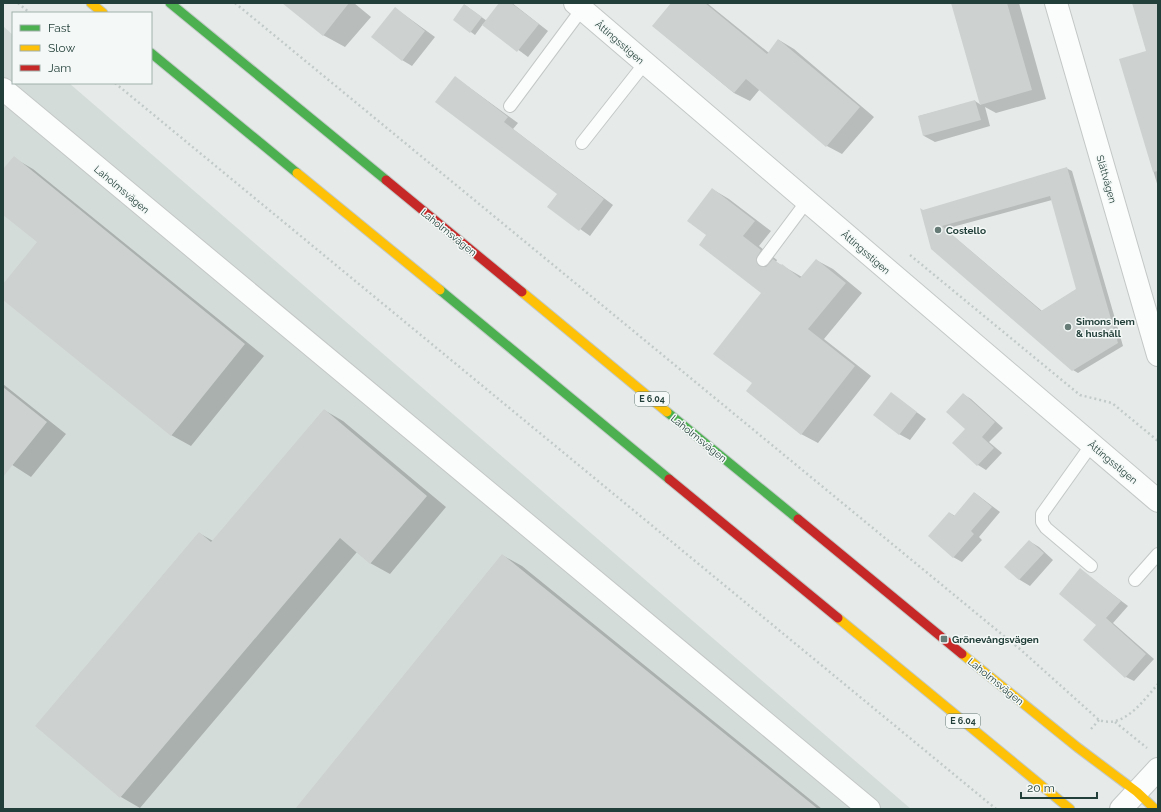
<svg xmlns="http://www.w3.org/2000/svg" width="1161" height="812" viewBox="0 0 1161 812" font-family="Raleway,sans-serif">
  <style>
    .built { fill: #d4dcd9 }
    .shadow { fill: #0003; fill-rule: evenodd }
    .building { fill: #cdd2d0; fill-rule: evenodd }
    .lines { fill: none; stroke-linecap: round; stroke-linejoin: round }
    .lane-casing { stroke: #c3c8c6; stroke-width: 14 }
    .street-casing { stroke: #c3c8c6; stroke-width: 24 }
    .fast-casing { stroke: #c2cac8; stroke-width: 11 }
    .slow-casing { stroke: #c2cac8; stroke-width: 11 }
    .jam-casing { stroke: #c2cac8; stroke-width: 11 }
    .path { stroke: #c2cac9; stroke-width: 2.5; stroke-dasharray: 2 3; stroke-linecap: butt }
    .lane { stroke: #fbfcfc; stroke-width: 12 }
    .street { stroke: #fbfcfc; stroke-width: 22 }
    .fast { stroke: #4caf50; stroke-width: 9 }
    .slow { stroke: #ffc107; stroke-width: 9 }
    .jam { stroke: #c62828; stroke-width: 9 }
    .poi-dot { fill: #677b77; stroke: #f4f9f7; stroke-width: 1.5 }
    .labels { text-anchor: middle; stroke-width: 3; stroke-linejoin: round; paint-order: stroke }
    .shield { fill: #f4f9f7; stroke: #627772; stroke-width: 1 }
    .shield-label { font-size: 9px; font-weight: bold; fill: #233f39 }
    .street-label { font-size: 10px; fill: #233f39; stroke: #f4f9f7 }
    .poi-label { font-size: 10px; font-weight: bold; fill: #233f39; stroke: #f4f9f7; text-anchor: start }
  </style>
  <rect width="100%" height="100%" fill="#e6ebe9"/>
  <path class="built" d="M 3,26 L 13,35 L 13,83 L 69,83 L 911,809 L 3,809 Z"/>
  <path class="shadow" d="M 281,3 L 354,3 L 371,17 L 345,47 L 323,35 L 284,3 Z
    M 500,3 L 512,3 L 548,31 L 528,57 L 483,24 L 475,35 L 471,32 L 465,5 L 487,21 Z
    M 672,3 L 707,3 L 769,53 L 779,40 L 794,49 L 874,117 L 842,154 L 827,146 L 760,89 L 750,101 L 734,93 L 653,26 Z
    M 952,3 L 1019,3 L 1046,99 L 996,113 L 985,107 L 990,126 L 935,142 L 924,136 L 919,116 L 975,101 L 981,105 Z
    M 1133,3 L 1158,3 L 1158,187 L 1121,60 L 1147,52 Z
    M 395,8 L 435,37 L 412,66 L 402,60 Z
    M 455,77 L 518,123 L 513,129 L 613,205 L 590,236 L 548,206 L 558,194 Z
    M 14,158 L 33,169 L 264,356 L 191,446 L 171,435 L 3,298 L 3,285 L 38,242 L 3,213 L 3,171 Z
    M 1066,168 L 1072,171 L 1123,346 L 1078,373 L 1073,370 L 923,211 ZM 1052,200 L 1077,289 L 1042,311 L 945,229 Z
    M 712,189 L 729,199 L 771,231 L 759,246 L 777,260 L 776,262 L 802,277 L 816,260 L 833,269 L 862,293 L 824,339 L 871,376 L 818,443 L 801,434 L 753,383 L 762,293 L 708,235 Z
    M 3,384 L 66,434 L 31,477 L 3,459 Z
    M 892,394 L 926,419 L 910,440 L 899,434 Z
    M 963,394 L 971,399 L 1003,428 L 989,442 L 1002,453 L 986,470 L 978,465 L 954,443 L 966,429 Z
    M 324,410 L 343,421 L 446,507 L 390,574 L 370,563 L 357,552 L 140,808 L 121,797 L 36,726 L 199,533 L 213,541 Z
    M 975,493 L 1000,512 L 979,537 L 982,540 L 962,562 L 953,557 L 950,513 L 955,516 Z
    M 1029,541 L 1039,547 L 1053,560 L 1030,586 L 1020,580 L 1006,567 Z
    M 502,555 L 522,566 L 822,809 L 296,809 Z
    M 1081,570 L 1128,606 L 1113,623 L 1154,659 L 1134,681 L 1126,677 L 1098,624 Z"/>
  <path class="building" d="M 282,3 L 349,3 L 323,36 Z
    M 499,3 L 511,3 L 539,24 L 517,52 L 482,25 Z
    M 671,3 L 705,3 L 767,54 L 778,39 L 860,107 L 826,147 L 746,79 L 734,93 L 652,26 Z
    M 951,3 L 1007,3 L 1032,90 L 980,105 Z
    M 1132,3 L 1158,3 L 1158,171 L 1153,172 L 1119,59 L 1146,51 Z
    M 464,4 L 482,17 L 470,33 L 453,20 Z
    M 395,7 L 425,31 L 402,61 L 371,37 Z
    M 455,76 L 508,117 L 504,122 L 604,199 L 579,231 L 547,207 L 557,194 L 435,102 Z
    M 975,100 L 981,120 L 923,136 L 918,116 Z
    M 14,156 L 245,344 L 171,436 L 3,300 L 3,284 L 37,242 L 3,215 L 3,169 Z
    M 1067,167 L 1118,343 L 1072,371 L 931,249 L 920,208 L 923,210 ZM 1050,196 L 1076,289 L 1041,311 L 942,226 Z
    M 712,188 L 755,221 L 743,236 L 761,250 L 756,259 L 759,266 L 766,267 L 773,259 L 781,265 L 782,264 L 800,278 L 816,259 L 846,283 L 808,329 L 855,366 L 801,435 L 746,391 L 752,383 L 713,354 L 761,293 L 699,245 L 706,235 L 687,221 Z
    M 3,387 L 47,422 L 3,477 Z
    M 891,392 L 917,412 L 899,435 L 873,415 Z
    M 963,393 L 995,422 L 982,437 L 994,448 L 977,466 L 952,443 L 965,429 L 946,412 Z
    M 324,409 L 427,496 L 370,564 L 340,538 L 120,798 L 35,726 L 199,532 L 211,542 Z
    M 974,492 L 992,507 L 971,531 L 974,534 L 953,558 L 928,536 L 949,512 L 954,516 Z
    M 1029,540 L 1044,553 L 1019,580 L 1004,567 Z
    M 502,554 L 818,809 L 295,809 Z
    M 1080,568 L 1121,601 L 1106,618 L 1146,654 L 1125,678 L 1083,640 L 1096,625 L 1059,594 Z"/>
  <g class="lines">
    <defs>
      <path id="lane" d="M 510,106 L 582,9
        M 582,143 L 645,63
        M 763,260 L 807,201
        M 1091,566 L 1046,528 L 1042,522 L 1042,514 L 1092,444
        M 1135,580 L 1158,554"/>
      <path id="street" d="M 575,3 L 1158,501
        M 1056,3 L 1158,355
        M 3,89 L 869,809
        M 1121,809 L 1158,769"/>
      <path id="fast" d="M 170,3 L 386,180
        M 151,53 L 297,173
        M 440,290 L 669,479
        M 667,412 L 798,519"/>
      <path id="slow" d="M 91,3 L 103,13
        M 297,173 L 440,290
        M 522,292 L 667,412
        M 838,618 L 1070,809
        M 962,654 L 1077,747 L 1137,792 L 1155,809"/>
      <path id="jam" d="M 386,180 L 522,292
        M 669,479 L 838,618
        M 798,519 L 962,654"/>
    </defs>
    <use href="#lane" class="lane-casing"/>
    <use href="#street" class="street-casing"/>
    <use href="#fast" class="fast-casing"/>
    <use href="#slow" class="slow-casing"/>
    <use href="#jam" class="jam-casing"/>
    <path class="path" d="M 18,3 L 30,13
      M 235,3 L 1021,650 L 1099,720 C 1124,729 1143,701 1158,684
      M 115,83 L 996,809
      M 910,255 L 1080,395 L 1112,403 L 1158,441
      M 1115,722 L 1147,748
      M 1091,729 L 1099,720"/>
    <use href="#lane" class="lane"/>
    <use href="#street" class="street"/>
    <use href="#fast" class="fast"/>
    <use href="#slow" class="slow"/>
    <use href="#jam" class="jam"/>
  </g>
  <g class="poi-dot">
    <circle cx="938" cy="230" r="4"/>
    <circle cx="1068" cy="327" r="4"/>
    <rect x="940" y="635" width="8" height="8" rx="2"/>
  </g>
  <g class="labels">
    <g class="shield">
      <rect x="635" y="392" width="34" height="14" rx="3"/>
      <rect x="946" y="714" width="34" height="14" rx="3"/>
    </g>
    <g class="shield-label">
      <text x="652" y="402">E 6.04</text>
      <text x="963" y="724">E 6.04</text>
    </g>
    <g class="street-label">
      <text transform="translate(620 42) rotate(41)" y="4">Åttingsstigen</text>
      <text transform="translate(1107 179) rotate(74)" y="4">Slättvägen</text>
      <text transform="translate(122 189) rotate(40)" y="4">Laholmsvägen</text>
      <text transform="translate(449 232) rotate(39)" y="4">Laholmsvägen</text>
      <text transform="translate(866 252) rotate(41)" y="4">Åttingsstigen</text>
      <text transform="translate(699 438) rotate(39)" y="4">Laholmsvägen</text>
      <text transform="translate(1113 462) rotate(40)" y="4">Åttingsstigen</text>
      <text transform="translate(996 681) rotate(39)" y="4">Laholmsvägen</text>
    </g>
    <g class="poi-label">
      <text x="946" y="234">Costello</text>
      <text x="1076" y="325">Simons hem<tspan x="1076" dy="12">&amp; hushåll</tspan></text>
      <text x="952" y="643">Grönevångsvägen</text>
    </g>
  </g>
  <rect width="1161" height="812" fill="none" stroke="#233f39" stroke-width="8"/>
  <rect x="12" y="12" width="140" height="72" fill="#f4f9f7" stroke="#a0afab"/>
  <rect x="20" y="25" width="20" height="6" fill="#4caf50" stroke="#a0afab"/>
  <text x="48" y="32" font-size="12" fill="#233f39">Fast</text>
  <rect x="20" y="45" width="20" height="6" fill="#ffc107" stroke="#a0afab"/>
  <text x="48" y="52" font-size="12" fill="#233f39">Slow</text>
  <rect x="20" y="65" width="20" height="6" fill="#c62828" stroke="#a0afab"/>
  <text x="48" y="72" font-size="12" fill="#233f39">Jam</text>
  <path d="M1021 792v6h76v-6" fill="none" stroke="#233f39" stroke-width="2"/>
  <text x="1027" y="792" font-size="12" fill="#233f39" stroke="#f4f9f7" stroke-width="3" paint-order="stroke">20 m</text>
</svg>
